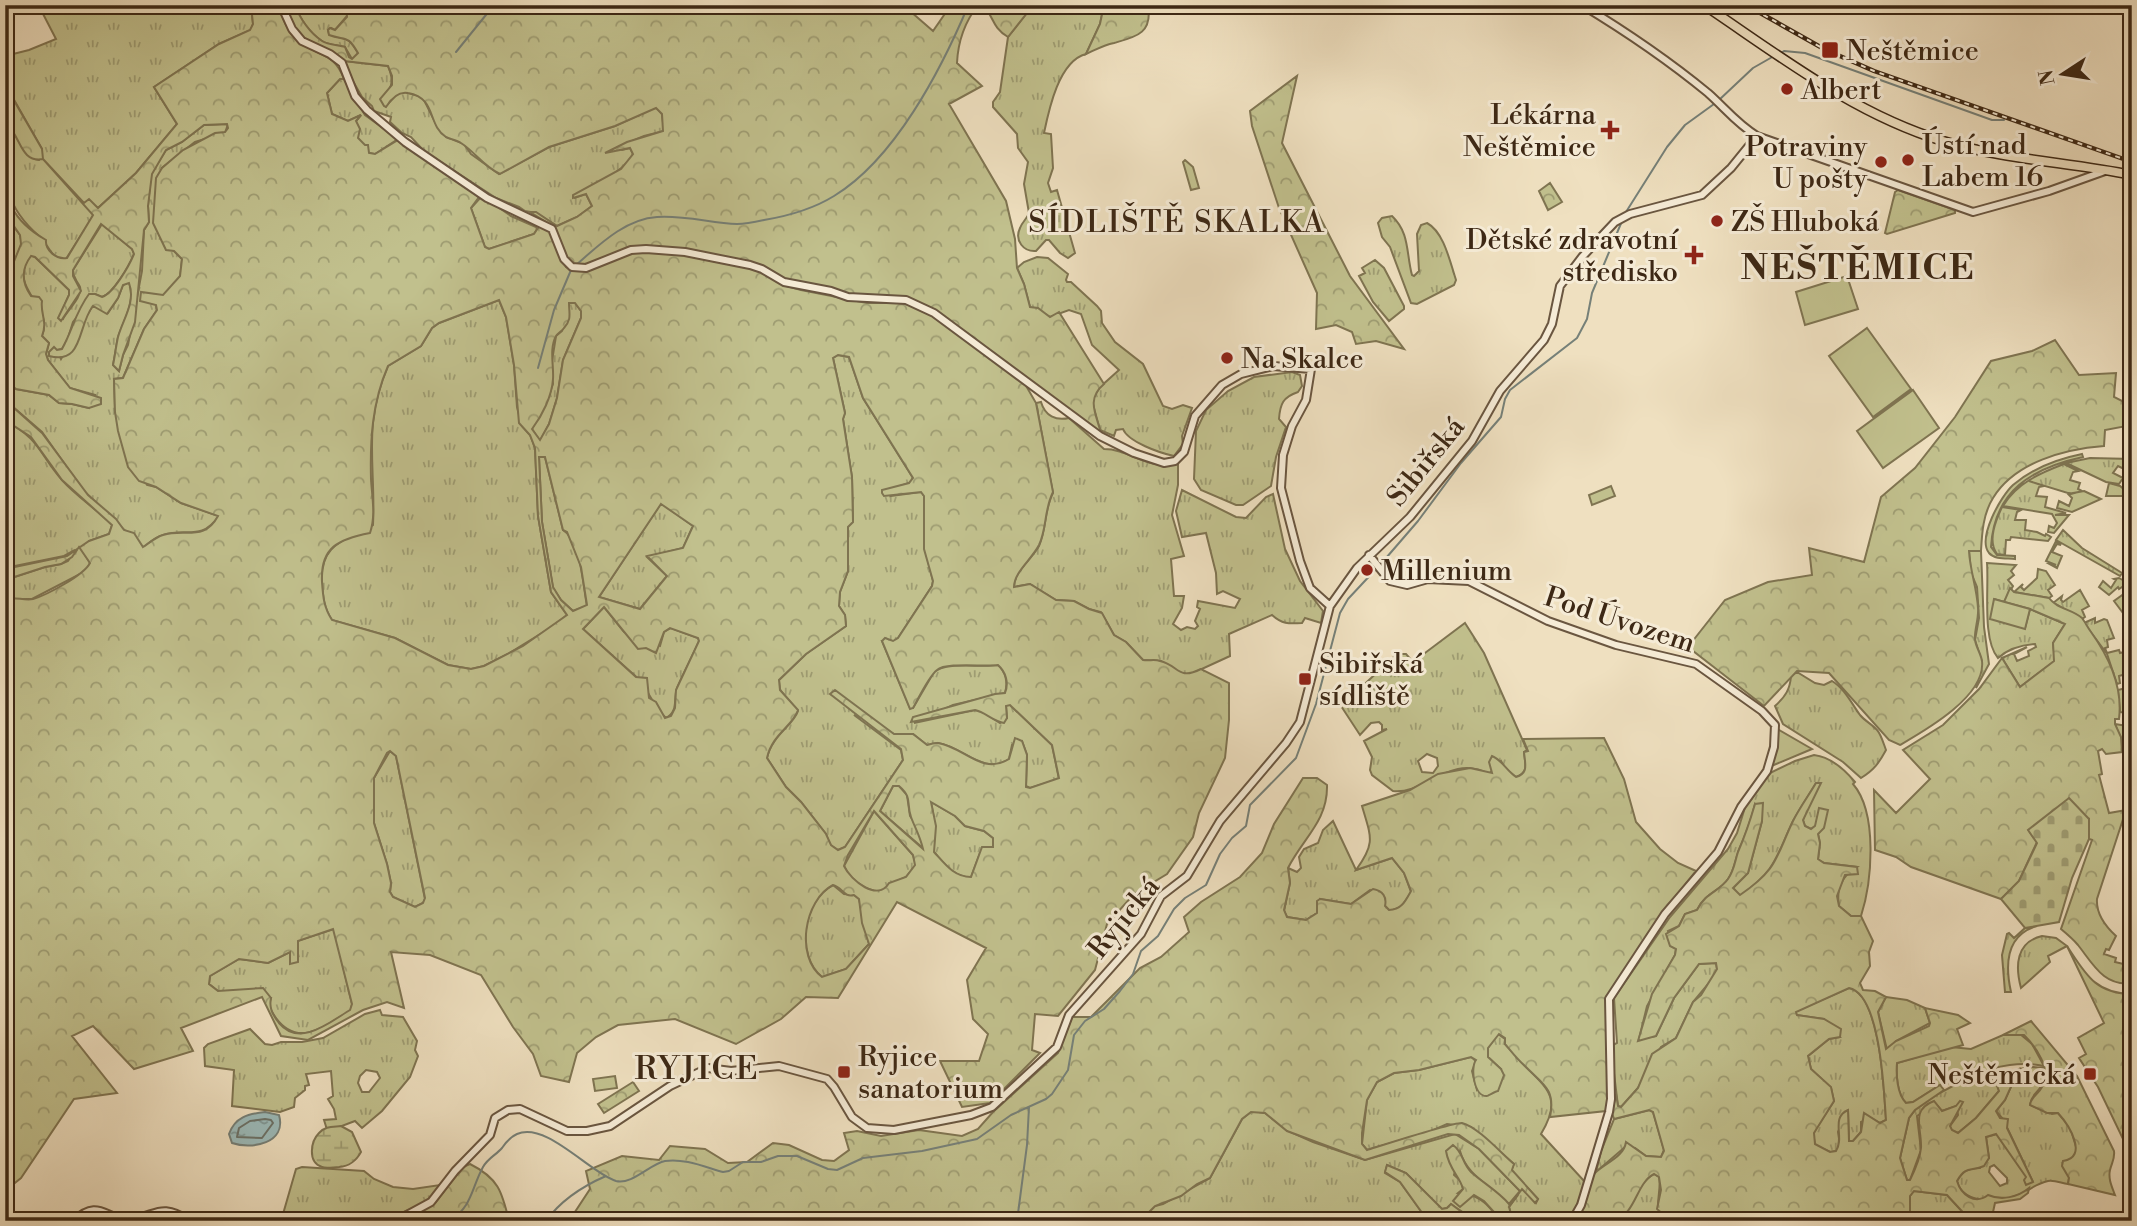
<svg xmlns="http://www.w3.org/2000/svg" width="2137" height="1226" viewBox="0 0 2137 1226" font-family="'Libre Bodoni',serif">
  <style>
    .grass { fill: url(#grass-tufts); stroke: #7f7451; stroke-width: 2; fill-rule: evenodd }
    .forest { fill: url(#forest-crowns); stroke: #7f7451; stroke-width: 2; fill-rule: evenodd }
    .wetland { fill: url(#wetland-marsh); stroke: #7f7451; stroke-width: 2 }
    .cemetery { fill: url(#cemetery-stones); stroke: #7f7451; stroke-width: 2 }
    .pitch { fill: #c1c08d; stroke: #7f7451; stroke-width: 2 }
    .water { fill: url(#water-ripples); stroke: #768078; stroke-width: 2 }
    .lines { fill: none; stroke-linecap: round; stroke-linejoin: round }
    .shore { stroke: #6c7268; stroke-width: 2 }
    .stream { stroke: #768078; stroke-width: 2 }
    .tertiary-casing { stroke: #6a5640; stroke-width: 10 }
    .primary-casing { stroke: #3d2815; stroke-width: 11 }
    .tertiary { stroke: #f5ebd6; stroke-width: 6 }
    .primary { stroke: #efe0c0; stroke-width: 8 }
    .rail-casing { stroke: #3d2815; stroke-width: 4.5 }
    .rail { stroke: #f5ebd6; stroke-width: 2; stroke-dasharray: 5; stroke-linecap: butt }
    .poi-dot { fill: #8f2418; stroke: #f5ebd6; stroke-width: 2.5 }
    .labels { text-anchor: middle; stroke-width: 6; stroke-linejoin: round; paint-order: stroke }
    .poi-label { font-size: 28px; fill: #3d2815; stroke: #f5ebd6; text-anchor: start }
    .street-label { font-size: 28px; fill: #3d2815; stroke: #f5ebd6 }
    .neighbourhood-label { font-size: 30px; letter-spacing: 2px; fill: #3d2815; stroke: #f5ebd6 }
    .quarter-label { font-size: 32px; letter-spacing: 2px; fill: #3d2815; stroke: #f5ebd6 }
    .district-label { font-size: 35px; font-weight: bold; letter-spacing: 2px; fill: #3d2815; stroke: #f5ebd6 }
  </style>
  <defs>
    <pattern id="grass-tufts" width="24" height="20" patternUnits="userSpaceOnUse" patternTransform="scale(1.75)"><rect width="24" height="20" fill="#c1c08d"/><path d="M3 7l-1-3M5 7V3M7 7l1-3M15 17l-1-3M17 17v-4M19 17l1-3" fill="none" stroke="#9e9c72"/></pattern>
    <pattern id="forest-crowns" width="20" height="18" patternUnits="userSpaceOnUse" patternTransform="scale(1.75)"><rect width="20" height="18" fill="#c1c08d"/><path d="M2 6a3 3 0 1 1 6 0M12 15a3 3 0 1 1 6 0" fill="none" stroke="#9e9c72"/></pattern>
    <pattern id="wetland-marsh" width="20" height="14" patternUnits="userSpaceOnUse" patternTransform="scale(1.75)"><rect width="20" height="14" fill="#c1c08d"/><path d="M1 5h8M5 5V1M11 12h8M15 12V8" fill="none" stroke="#9e9c72"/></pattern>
    <pattern id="cemetery-stones" width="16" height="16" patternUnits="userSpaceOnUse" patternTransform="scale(1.75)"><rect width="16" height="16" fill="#c1c08d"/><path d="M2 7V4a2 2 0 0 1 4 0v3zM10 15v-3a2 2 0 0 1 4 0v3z" fill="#9e9c72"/></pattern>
    <pattern id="water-ripples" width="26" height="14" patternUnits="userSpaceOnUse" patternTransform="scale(1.75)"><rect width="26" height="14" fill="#9cbbba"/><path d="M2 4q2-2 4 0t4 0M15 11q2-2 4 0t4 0" fill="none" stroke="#809896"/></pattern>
  </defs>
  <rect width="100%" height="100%" fill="#efe0c0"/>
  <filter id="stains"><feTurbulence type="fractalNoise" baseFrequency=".00286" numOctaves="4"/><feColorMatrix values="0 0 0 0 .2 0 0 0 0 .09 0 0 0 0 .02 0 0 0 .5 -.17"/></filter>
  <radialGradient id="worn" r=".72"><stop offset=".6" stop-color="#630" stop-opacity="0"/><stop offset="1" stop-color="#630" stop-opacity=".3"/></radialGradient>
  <path class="grass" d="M 111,5 L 251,5 L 253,24 L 251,30 L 219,44 L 154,87 L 177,124 L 136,173 L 98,208 L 84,204 L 94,215 L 66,259 C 50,260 49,244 39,236 C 0,202 5,176 5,127 L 10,128 C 20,139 24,158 39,160 L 42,149 L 5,84 L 5,56 L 29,50 L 56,39 L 41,10 L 84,10 C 94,15 103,10 111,5 Z
    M 295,5 L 346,5 L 347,16 L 335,30 L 331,28 L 328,30 L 329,34 C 345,42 346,32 358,53 L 357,57 L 352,59 L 345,47 C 338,45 328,45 322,41 C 310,33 300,19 295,5 Z
    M 1023,5 L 1104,5 L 1100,24 L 1086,54 C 1059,61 1049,109 1044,133 L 1051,134 L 1053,168 L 1048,183 L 1051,192 L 1057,190 L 1075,253 L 1068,258 L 1060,253 L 1049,240 L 1046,240 L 1036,251 C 1024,252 1014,241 1020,228 C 1022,222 1027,219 1029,213 L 1024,184 L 1028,162 L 1018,148 L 1017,134 L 993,107 L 993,102 L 1000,92 L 1008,37 L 1027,13 Z
    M 345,61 L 388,66 C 393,78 394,86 384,96 L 386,106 L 397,94 L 405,92 L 419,96 L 424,100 L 436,124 L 446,137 L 464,144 L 471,154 L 499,174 L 549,147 L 615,126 L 656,107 L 662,114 L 664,131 L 644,136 L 618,147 L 622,150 L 630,148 L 633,154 C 624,173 591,186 574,198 L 586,194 L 592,206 L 577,217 L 557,226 L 536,213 L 525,211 L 519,207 L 496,198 L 424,151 L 411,137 L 402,133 L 390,122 L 391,117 L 374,111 L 372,106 L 362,97 L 350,76 Z
    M 340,79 L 344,79 L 365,115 L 398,139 L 375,154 L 369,153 L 358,138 L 356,121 L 361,115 L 348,121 L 332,114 L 327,93 Z
    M 228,124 L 225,133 L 195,142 L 162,168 L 174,251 L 182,259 L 180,277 L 156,305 L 157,310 L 144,329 L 123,378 L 114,379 L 115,412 L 147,485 L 156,487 L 181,503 L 219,516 C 200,542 187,527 163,535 C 155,537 149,543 143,548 L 83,490 L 42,432 L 5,400 L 5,380 L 16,389 L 49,395 L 59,403 L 72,404 L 89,408 L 95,395 L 70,388 L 48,360 L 46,354 L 49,343 L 42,336 C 55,304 5,289 31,255 L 35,257 L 69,290 L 69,295 L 59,318 L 63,319 C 67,311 83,296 80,287 C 77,280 73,279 73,270 L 102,224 L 132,249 L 134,254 C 129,266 113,294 102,297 L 95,294 L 73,322 L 68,338 L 62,349 L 57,350 L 61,359 L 93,305 L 108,313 L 118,298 L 123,285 L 129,282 C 136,302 124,319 118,337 C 116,346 115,355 113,365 L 119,371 L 123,355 L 128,345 L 142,271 L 144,230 L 149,222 L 148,206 L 151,174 L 166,150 L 182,142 L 204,125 Z
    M 482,196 L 511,216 L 536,227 L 537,229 L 534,234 L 489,249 L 485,247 L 471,208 Z
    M 5,215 L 20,235 L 22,244 L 13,264 L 5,295 Z
    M 1392,216 C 1410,233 1406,253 1412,275 L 1414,276 L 1419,271 L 1417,234 L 1421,225 L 1427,223 C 1444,232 1450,262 1456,280 L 1454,285 L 1417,304 L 1411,303 L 1390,247 L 1382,237 L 1378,223 L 1382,218 Z
    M 1037,257 L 1048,258 L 1068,274 L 1066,280 L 1067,282 L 1071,282 L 1097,306 L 1101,311 L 1102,323 L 1115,342 L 1143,364 L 1163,406 L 1172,409 L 1183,405 L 1192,408 L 1182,436 L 1183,444 L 1174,456 C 1160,453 1128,442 1123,429 L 1116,430 L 1114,436 L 1100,430 L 1092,401 L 1099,388 L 1119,370 L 1092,345 L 1081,314 L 1069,310 L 1050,317 L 1030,307 L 1024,284 L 1017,268 L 1024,262 Z
    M 1375,260 L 1384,268 L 1404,306 L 1404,309 L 1389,321 L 1373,302 L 1359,276 L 1365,273 L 1362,268 Z
    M 499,300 L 506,317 L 514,365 L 517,407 L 522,426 L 530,435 L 535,448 L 538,516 L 551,592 L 567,615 L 555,625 L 508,654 L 484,666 L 471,669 L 448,665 L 395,638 L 332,620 C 324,608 323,597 322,582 C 320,544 344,541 373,525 C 376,466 362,425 388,366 L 421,346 L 432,328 L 439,323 Z
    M 569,303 L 575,303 L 581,311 L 581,318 L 563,360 L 557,398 L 549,424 L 540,441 L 532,429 L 546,403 L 553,384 L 551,367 L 556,336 L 562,331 L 569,312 Z
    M 838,355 L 849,357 L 863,398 L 913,478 L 909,483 L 897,487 L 891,496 L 921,492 L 924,496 L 925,549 L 933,581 L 932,586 L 898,638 L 894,641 L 882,641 L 910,708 L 913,708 L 934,672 C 948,661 980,668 998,665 C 1006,672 1008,683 1005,693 L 953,705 L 914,723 L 975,710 L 983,712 L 1000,723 L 1007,718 L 1006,705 L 1010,705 L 1052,745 L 1059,779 L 1030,788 L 1026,786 L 1027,755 L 1022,741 L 1012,745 L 1009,759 C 983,776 964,747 938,743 C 934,743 931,745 927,745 L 913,734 L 894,734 L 876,723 L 854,715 L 901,750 L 903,760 L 845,847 L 838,850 L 830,845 L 826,834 L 801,802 L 786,787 L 767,758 C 772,735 793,726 798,711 L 780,690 L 779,680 L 806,654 L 846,626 L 845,615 L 839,606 L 840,592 L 848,571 L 848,526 L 853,521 L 852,477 L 843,419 L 845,413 L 833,358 Z
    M 1292,372 L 1300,375 L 1302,386 L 1298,392 C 1283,397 1280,404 1279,419 L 1286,427 L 1276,457 L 1271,486 L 1243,505 L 1236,505 L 1201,490 L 1194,479 L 1196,431 L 1206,410 L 1228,391 L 1254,377 Z
    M 1041,402 C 1045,416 1056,421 1069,418 L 1104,449 C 1131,449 1147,472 1178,462 L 1178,485 L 1172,515 L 1184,556 L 1171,559 L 1174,596 L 1184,596 L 1182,608 L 1173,624 L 1181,630 L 1187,627 L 1195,629 L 1198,626 L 1195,621 L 1200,609 L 1197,607 L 1198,601 L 1235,608 L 1240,599 L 1223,591 L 1217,594 L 1216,573 L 1206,533 L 1182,537 L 1176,511 L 1182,490 L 1236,517 L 1246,518 L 1266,497 L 1273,494 L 1285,549 L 1300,581 L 1323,611 L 1321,623 L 1305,618 L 1302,623 C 1288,624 1282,624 1272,615 L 1229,634 L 1230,656 L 1191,674 L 1179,673 L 1161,661 L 1143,660 L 1126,642 L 1114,635 L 1101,612 L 1089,609 L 1074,601 L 1056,600 L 1030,584 L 1014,587 C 1013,573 1032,559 1039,546 C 1047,528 1044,510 1053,493 L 1036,403 Z
    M 5,421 C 40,438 39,454 62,480 C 77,497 97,509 112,525 L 109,534 L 89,541 L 82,550 L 90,563 L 86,571 L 32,599 L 5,599 L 5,580 L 45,567 L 61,564 L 68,561 L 75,550 L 64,556 L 5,568 Z
    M 2082,454 L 2083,457 C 2032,468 1994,491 1991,547 L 1997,555 L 2015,556 L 2015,559 C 2007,558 1995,560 1989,553 C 1977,538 2001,496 2013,485 C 2033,468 2057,459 2082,454 Z
    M 539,457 L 545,457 L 563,530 C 581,541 583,586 587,606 L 573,611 L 561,600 L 553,588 L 542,522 Z
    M 2090,458 L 2132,459 L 2132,471 L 2124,466 L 2122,468 L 2118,466 L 2113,473 L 2123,478 L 2119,484 L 2106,482 L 2066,463 Z
    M 2064,464 L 2078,471 L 2073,472 L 2070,480 L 2080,483 L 2078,489 L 2082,491 L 2071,494 L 2029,481 L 2044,486 L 2039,487 L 2036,496 L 2047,497 L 2045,507 L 2066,513 L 2055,515 L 2069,515 L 2054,533 L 2048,532 L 2049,526 L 2054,528 L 2057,523 L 2052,514 L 2003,506 C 2017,483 2040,473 2064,464 Z
    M 2109,483 L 2120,486 L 2132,496 L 2106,496 Z
    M 2084,491 L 2101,499 L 2072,512 L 2057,508 L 2059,501 L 2069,506 L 2072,498 L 2068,494 Z
    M 661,503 L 693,526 L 683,548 L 647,557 L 667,576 L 640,609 L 599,597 Z
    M 2002,507 L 2021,510 L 2017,512 L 2015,520 L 2026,520 L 2025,530 L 2037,532 L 2045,536 L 2046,534 L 2051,537 L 2048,541 L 2011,537 L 2010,540 L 2006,540 L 2005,555 L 1997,554 C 1987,541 1996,520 2002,507 Z
    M 2063,530 L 2082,548 L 2122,573 L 2120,576 L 2056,540 Z
    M 2056,541 L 2061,545 L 2057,544 L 2052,552 L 2062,556 L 2057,568 L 2046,562 L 2056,565 L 2046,561 Z
    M 1969,550 L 1981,551 L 1984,627 L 1989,664 L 1976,688 L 1982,662 L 1975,640 L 1979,618 L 1977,587 L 1971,573 Z
    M 1987,563 L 2016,565 L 2011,571 L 2014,575 L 2008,580 L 2013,586 L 2004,602 L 1994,599 L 2025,628 L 2030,609 L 2065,624 L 2053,643 L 2055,661 L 2020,687 L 2002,658 L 2027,647 L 2014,654 L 2017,661 L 2029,656 L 2028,651 L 2036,647 L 2035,644 C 2022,645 2008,649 1998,658 C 1982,640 1989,588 1987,563 Z
    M 2038,569 L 2046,571 L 2055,585 L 2048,590 L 2052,596 L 2049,598 L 2014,592 L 2023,584 L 2021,587 L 2024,590 L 2037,578 Z
    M 2119,578 L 2128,583 L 2119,589 L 2118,587 L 2109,595 L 2099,587 L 2103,581 L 2111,588 L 2116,580 L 2114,579 Z
    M 2132,588 L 2132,596 L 2125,600 L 2131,609 L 2123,613 L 2114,601 Z
    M 2080,590 L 2089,606 L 2082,610 L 2085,617 L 2082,619 L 2053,603 L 2062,596 L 2061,600 L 2063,602 Z
    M 604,607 L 624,632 L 660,646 L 664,632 L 671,628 L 698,638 L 699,641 C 692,657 684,672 677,688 C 673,699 679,711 666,718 C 650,704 648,685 633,674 L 583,629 Z
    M 2095,618 L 2095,623 L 2104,619 L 2107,620 L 2114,638 L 2107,640 L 2108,647 L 2105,648 L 2107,653 L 2119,650 L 2120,653 L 2132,650 L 2132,655 L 2124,664 L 2126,674 L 2119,676 L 2120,683 L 2117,684 L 2107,654 L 2084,623 Z
    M 1465,623 L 1484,653 L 1527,750 L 1524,752 C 1525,764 1529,773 1516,777 L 1505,768 L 1501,761 L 1489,774 C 1451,753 1424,795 1393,791 L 1372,775 L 1370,770 L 1372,757 L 1364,741 L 1387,729 L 1382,730 L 1382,725 L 1379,722 L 1371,723 L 1360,735 L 1341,706 L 1397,654 L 1406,654 L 1413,662 ZM 1427,754 L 1437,758 L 1438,766 L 1433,773 L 1422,772 L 1418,761 Z
    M 1797,672 L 1815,683 L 1824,685 L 1832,681 C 1844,688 1852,704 1860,715 C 1865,721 1873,725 1877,730 C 1881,734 1884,745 1886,750 C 1879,763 1874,770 1861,778 L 1843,762 L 1783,724 L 1775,706 C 1786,696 1790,689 1791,676 Z
    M 2130,687 C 2135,696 2130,703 2128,713 L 2120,712 L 2118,690 Z
    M 2115,724 L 2127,726 L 2124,730 L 2132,732 L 2132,738 L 2129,738 L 2128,742 L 2129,743 L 2127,753 L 2122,752 L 2120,737 Z
    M 1777,730 L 1779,730 L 1812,749 L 1769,767 Z
    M 390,751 L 396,756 L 425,899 L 423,903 L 415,907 L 393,897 L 390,892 L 391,883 L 387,864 L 374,823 L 374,778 Z
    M 1814,755 C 1831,757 1845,770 1855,782 L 1853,784 C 1878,813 1872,882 1861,916 L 1851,916 L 1839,906 C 1836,888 1842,876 1857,867 L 1824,863 L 1818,860 L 1820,843 L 1818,834 L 1820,831 L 1815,826 L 1811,829 L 1805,826 L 1803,820 L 1816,783 C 1809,795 1800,808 1793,821 C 1775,859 1777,869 1740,896 L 1733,888 L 1748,873 L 1762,821 L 1761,812 L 1755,804 C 1751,821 1745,836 1738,852 C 1735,861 1734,871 1728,879 C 1719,892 1706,892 1697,910 L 1685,914 L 1679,926 L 1668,931 L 1676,949 L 1675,955 L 1647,1006 L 1639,1039 L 1656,1036 L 1674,998 L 1699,964 L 1716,963 L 1717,969 L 1714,977 L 1693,1002 L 1676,1038 L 1661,1047 L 1638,1088 L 1621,1107 L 1618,1106 L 1612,1057 L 1613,1045 L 1617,1043 L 1614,998 L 1670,917 L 1728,849 L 1737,833 L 1747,801 L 1770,773 L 1795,761 Z
    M 893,786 L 899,786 L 907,795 L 910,816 L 916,825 L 924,849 L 880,811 Z
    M 931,802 L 955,816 L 965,826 L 984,831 L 993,838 L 993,847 L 980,853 L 971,877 C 954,878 944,863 934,852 L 934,819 Z
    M 874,811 L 913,855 L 916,865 L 906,877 L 888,885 L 885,890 C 870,895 850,880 844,866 Z
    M 1333,821 L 1356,870 L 1392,858 L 1404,873 L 1411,892 C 1405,902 1401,910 1389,910 L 1370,890 L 1351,904 L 1320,899 L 1317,913 L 1306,920 L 1287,917 L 1284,911 L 1290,883 L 1288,868 L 1297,872 L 1301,868 L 1299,857 L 1304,849 L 1318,843 L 1323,830 Z
    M 833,885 L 844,894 L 854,895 L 859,899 L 869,944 L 846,969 L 822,977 C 796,956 802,901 833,885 Z
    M 2037,926 C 2006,935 2005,965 2011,992 L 2005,992 L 2002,955 L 2007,934 L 2009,933 L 2014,938 L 2025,928 Z
    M 334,929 L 352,1004 L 351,1010 C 326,1025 299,1049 276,1018 C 271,1011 268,1006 271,998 L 237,991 L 218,991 L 209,984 L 210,976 L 239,959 L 268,963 L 290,952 L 297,941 Z
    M 2042,936 L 2056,938 L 2067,946 L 2048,956 L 2050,962 L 2021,988 C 2015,966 2016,942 2042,936 Z
    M 1849,988 C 1881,994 1884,1094 1886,1120 L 1880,1123 L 1871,1118 L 1861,1122 L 1861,1132 L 1853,1141 L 1849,1141 L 1848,1110 L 1838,1132 L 1840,1145 L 1836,1151 L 1830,1152 L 1815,1145 L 1813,1133 L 1834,1101 L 1831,1088 L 1811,1069 L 1808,1056 L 1829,1039 L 1840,1037 L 1824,1019 L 1796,1015 L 1796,1011 Z
    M 1886,997 L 1907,1000 L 1925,1008 L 1930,1023 L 1896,1041 L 1887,1050 L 1878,1012 Z
    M 380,1010 L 382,1015 L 403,1017 L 417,1041 L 415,1050 L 418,1056 L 410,1077 L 382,1111 L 362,1128 L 355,1121 L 339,1127 L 332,1146 L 324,1120 L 336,1119 L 334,1109 L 328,1099 L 333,1096 L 331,1071 L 306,1074 L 309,1085 L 305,1086 L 305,1090 L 295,1098 L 294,1107 L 280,1112 L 232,1106 L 234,1070 L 205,1066 L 204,1048 L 208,1044 L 250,1029 L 265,1044 L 272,1045 L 281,1042 L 302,1042 L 323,1038 L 365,1014 ZM 366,1070 L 377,1072 L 380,1078 L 369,1092 L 362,1092 L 358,1083 L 360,1076 Z
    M 1498,1034 L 1505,1039 L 1505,1044 C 1513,1052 1519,1061 1528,1069 C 1552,1092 1560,1102 1541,1134 L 1585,1182 L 1576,1208 L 1569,1221 L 1513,1221 L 1509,1207 L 1518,1195 L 1509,1205 C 1493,1186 1467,1177 1460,1151 L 1454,1175 L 1462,1182 L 1463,1189 L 1458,1193 C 1475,1195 1484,1199 1494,1213 C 1484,1226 1462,1213 1451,1204 L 1447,1208 L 1442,1209 L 1406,1173 L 1387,1165 L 1385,1173 L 1400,1182 L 1428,1221 L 1140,1221 L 1155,1206 L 1163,1204 L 1210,1178 L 1242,1119 L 1252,1111 L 1265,1113 L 1288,1131 L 1313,1142 L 1365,1160 L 1455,1134 L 1479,1149 L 1520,1191 L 1523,1189 L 1536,1203 L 1538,1199 L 1511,1170 L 1514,1164 L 1471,1127 L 1447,1124 L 1429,1132 L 1367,1150 L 1362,1144 L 1367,1100 L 1377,1082 L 1394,1073 L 1419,1070 L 1471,1057 L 1476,1061 L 1472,1071 L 1477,1090 L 1501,1069 L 1488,1057 L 1488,1048 Z
    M 2020,1034 L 2032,1044 L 2044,1066 C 2024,1062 1995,1064 1977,1076 C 1987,1077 1997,1079 1999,1091 L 1976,1118 L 1958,1133 L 1951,1130 L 1950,1126 L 1958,1115 L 1956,1106 L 1942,1111 L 1936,1104 L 1917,1116 L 1921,1150 L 1910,1180 L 1907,1180 L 1900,1158 L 1909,1118 L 1915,1110 L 1934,1096 L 1964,1080 L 1940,1085 L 1913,1102 L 1906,1103 C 1897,1094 1896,1075 1897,1063 L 1951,1047 L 1971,1049 L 2003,1035 Z
    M 2033,1067 L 2043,1068 C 2045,1096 2033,1087 2030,1105 L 2052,1114 L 2058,1113 L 2070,1127 L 2077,1150 L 2072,1160 L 2068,1184 C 2061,1183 2055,1180 2048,1181 C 2038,1183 2032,1188 2023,1193 C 2004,1203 1963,1206 1957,1181 C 1963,1171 1968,1168 1980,1168 L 1989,1158 L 1986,1137 L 1997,1134 L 2027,1177 L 2033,1182 L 2003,1119 L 1996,1111 L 2005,1100 L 2019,1069 ZM 1994,1165 L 2007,1178 L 2007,1183 L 2000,1186 L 1989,1172 L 1990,1167 Z
    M 1650,1110 L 1653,1112 L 1664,1150 L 1661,1157 L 1646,1156 L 1635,1148 L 1625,1147 L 1596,1172 L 1601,1151 L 1614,1119 Z
    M 302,1167 L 364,1171 L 374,1179 L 393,1187 L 413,1189 L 440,1185 L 427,1202 L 383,1221 L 281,1221 L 296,1169 Z
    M 1654,1174 L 1659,1177 C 1662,1189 1654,1207 1661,1214 C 1664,1216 1668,1218 1671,1221 L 1615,1221 C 1635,1208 1637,1182 1654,1174 Z
    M 1914,1191 L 1947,1195 L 1971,1221 L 1910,1221 L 1910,1196 Z"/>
  <path class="forest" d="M 251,5 L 278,5 C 283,19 289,36 302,44 C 322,57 335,54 344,79 L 340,79 L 327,93 L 332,114 L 348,121 L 361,115 L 356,121 L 360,129 L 358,138 L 365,145 L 368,145 L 369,153 L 375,154 L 398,140 L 479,197 L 471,208 L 485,247 L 489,249 L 534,234 L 540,225 L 550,231 L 566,267 L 575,271 L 587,271 L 631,253 L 646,252 L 684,255 L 750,268 L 761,271 L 783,285 L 801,290 L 867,303 L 905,303 L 933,316 L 1025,384 L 1036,403 L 1053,492 C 1044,510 1047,528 1039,545 C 1032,559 1014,572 1014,587 L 1030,584 L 1056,600 L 1074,601 L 1089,609 L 1102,613 L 1114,635 L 1126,642 L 1143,660 C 1149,661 1155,659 1160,661 C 1179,665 1177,681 1201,669 L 1229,683 L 1229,720 L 1225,758 L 1199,813 L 1193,837 L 1167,874 L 1134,894 L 1107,924 L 1095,970 L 1058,1016 L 1035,1014 L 1032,1050 L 1040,1053 L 990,1103 L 962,1107 L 940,1061 L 979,1061 L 988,1034 L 973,1019 L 967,980 L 986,948 L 897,902 L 838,998 L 806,997 L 781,1019 L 736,1044 L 675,1019 L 618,1025 L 596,1037 L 577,1053 L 569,1082 L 541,1076 L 533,1054 L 513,1027 L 481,975 L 430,955 L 391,952 L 404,1008 L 387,1002 L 363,1010 L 308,1040 L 281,1036 L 262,997 L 181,1028 L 193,1051 L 134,1069 L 93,1026 L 72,1036 L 117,1093 L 74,1099 L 21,1178 L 5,1191 L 5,599 C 14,596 24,601 33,599 C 47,595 84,575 90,563 L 79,547 L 72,557 L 61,564 L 45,567 L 5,580 L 5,569 L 67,556 L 89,541 L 109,534 L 112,525 L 62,480 L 31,437 L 5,420 L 5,400 L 42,433 L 88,495 L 116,519 L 124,530 L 134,533 L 143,547 C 149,543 156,537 163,535 C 185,528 204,542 218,516 L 181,503 L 156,487 L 139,481 L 128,467 L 118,431 L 115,412 L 114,379 L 123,378 L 144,329 L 157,310 L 156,305 L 140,301 L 141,292 L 163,295 L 180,276 L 182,259 L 174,251 L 166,250 L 153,223 L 156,178 L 162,168 L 183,150 L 215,133 L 225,132 L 228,128 L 227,124 L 204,125 L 182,142 L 166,150 L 152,174 L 148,206 L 149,222 L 144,230 L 135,322 L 123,355 L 119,371 L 113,365 C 115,356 116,346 118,337 C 123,319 136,302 129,283 L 123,285 L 118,298 L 107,314 L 93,306 C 77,326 84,365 49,356 L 49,352 L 54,347 L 57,350 L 62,349 C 72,331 76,311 89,294 L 95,294 L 102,297 C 113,294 129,266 134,254 L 132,249 L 101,224 L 73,270 L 73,276 L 81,291 L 61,321 L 58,318 L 69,295 L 69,290 L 35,257 L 31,256 C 21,269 22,283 31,296 L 39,297 L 42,301 C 40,314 48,321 42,336 L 49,343 L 46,354 L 48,360 L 70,388 L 101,398 L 101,404 L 89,408 L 72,404 L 59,403 L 49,395 L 16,389 L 5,380 L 5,295 L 13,264 L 21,244 L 20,235 L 5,213 L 5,190 C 8,196 9,202 12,207 C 19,222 32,232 46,240 C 45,250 56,260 67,258 L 93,215 L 43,159 C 22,163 21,140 10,128 L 5,127 L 5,85 L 42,149 L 43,159 L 84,203 L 89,199 L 98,208 L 136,173 L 177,124 L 154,87 L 219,44 L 250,30 L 253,24 ZM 499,300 L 506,317 L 514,365 L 519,423 L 530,435 L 535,448 L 538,516 L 551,592 L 567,615 L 523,646 L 484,666 L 471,669 L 448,665 L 395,638 L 332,620 C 324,608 323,597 322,582 C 320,547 339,539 370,533 C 376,516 372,497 371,479 C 370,440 372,403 388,366 L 421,346 L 432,328 L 439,323 ZM 569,303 L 575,303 L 581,311 L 581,318 L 563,360 L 557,398 L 549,424 L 540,440 L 532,429 C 542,416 552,396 553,379 C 554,366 549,349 556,336 C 558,333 562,331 564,328 C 572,319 569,314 569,303 ZM 838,355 L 849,357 L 863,398 L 913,478 L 909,483 L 882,490 L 882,493 L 884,496 L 921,492 L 924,496 L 924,549 L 933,581 L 932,586 L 898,638 L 893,641 L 885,638 L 882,641 L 910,709 L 913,708 C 918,699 929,676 937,670 C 946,662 984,667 998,665 C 1006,672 1009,683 1005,693 L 995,694 L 913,717 L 911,722 L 975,710 C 985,712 994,722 1004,723 L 1007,718 L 1006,706 L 1010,705 L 1052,745 L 1059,778 L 1030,788 L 1026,787 L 1027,755 L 1022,741 L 1015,738 L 1009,759 C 982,776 964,747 938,743 C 934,743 930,744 927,745 L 913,734 L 894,734 L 835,690 L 830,694 L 901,749 L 903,760 L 845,847 L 838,850 L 831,845 L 826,834 L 801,802 L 786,787 L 767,758 C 772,734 793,726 798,710 L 780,690 L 779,680 L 806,654 L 846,626 L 845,615 L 839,606 L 840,592 L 848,571 L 848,527 L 853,522 L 852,477 L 843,419 L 845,413 L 833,358 ZM 539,457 L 545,457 L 563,530 L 567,532 L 581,567 L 587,605 L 573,611 L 561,600 L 553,587 L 542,522 ZM 661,504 L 693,526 L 683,548 L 647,556 L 667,576 L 640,609 L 599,597 ZM 604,607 L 638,649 L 646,648 L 656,653 L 664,632 L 670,628 L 698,638 L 699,641 L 676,690 L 675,708 L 671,716 L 665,718 L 656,702 L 649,698 L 647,678 L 636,677 L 583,629 ZM 390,751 L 396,756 L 425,898 L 423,903 L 415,907 L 393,897 L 390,892 L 391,883 L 387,864 L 374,823 L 374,778 L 387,753 ZM 893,786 L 899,786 C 913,798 906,803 911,817 C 915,828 920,836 923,849 L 880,811 ZM 931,802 L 955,816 L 965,826 L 984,831 L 993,838 L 993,847 L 982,847 L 971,877 C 954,877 945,864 934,852 L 936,826 ZM 874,811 L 913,855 L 915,865 L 906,877 L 889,883 C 878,902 851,881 844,866 L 848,855 ZM 833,885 C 842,887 844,898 854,895 L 859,899 L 862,923 L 869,944 L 846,969 L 822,977 C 795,957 804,900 833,885 ZM 333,929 L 352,1004 L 350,1010 C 330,1022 300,1048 279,1023 C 272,1014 269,1008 271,998 L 263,988 L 218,991 L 209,984 L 210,976 L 239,959 L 268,963 L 290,952 L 290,964 L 298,962 L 298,941 Z
    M 285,5 L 295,5 C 300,19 310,33 322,41 C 328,45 339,45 345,47 L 349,57 L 352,59 L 358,53 C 347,34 346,41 329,35 L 328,30 L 330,28 L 335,30 L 347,17 L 346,5 L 903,5 L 933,31 L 951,5 L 978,5 C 964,23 958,41 957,63 L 982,86 L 949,104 L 1006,201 L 1015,239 L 1017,268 L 1024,284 L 1030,307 L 1038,308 L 1050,317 L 1059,312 L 1104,384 C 1086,399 1096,414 1101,433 L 907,297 L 849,294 L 785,279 L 763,266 L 751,262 L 685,249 L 646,246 L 630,247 L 585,266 L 573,265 L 567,258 L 554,227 L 530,212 L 536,212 L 557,226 L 577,217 L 592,206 L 586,194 L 573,198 L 573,195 L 621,169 L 633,154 L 630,148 L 605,153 L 627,142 L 663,131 L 662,114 L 656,108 L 615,126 L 549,147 L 500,174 C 483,166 475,152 461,143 C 457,140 450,139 446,137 C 427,125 437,98 408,93 C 398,91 391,99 386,107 L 384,106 L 380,99 L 392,85 L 392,76 L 388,66 L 344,61 L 332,52 L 304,38 L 294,27 Z
    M 982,5 L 1023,5 L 1027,13 L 1008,37 C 991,27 994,15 982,5 Z
    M 1104,5 L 1148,5 C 1153,34 1135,37 1114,43 C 1104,45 1095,50 1086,54 L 1100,24 Z
    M 1297,76 L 1282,143 L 1350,276 L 1404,349 L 1376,341 L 1356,344 L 1352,332 L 1336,325 L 1316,329 L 1317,293 L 1279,208 L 1252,126 L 1250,111 Z
    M 1185,160 L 1193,167 L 1199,188 L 1191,190 L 1183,162 Z
    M 1550,183 L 1562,202 L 1548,210 L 1539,191 Z
    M 1898,190 L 1955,210 L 1955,213 L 1887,234 L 1885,233 L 1895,192 Z
    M 2055,340 L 2079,375 L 2116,373 L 2114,397 L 2124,402 L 2132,402 L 2132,425 L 2105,430 L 2104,446 C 2065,449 2015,462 1993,498 C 1983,514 1982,533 1981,551 L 1969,551 C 1970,571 1977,588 1978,608 C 1979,619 1974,630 1975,640 C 1976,647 1981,654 1982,661 C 1986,696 1926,730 1900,745 L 1889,740 L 1829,673 L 1797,671 L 1764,706 L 1688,647 L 1725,600 L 1768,582 L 1812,575 L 1809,548 L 1864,562 L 1881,497 L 1915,468 L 1955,417 L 1991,361 L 2032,351 Z
    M 2010,588 L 2014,592 L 2049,598 C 2057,609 2072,609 2082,618 C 2085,622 2088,628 2091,632 C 2109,657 2123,687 2119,719 L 2115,719 L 2115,724 L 2121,737 L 2122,752 L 2106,754 L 2102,749 L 2098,751 L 2102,774 L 2099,775 L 2109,813 L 2126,810 L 2097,899 C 2096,913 2104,925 2116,936 L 2109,950 L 2106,949 L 2104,954 L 2116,958 L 2115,962 L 2132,966 L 2132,983 C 2104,987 2093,964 2078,945 C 2073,939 2067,934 2061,929 L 2092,840 L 2089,839 L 2089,819 L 2029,831 L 2037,842 L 2019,881 L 2001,899 L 1911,867 L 1896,857 L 1875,850 L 1874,790 L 1896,813 L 1930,779 L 1903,750 L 1943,725 L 1979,689 L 2002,658 L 2020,687 L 2054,661 L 2053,643 L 2065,624 L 2030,609 L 2004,602 Z
    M 1604,738 L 1624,779 L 1636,822 L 1660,849 L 1678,863 L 1696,871 L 1663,912 L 1606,998 L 1608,1099 L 1606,1111 L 1550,1117 C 1556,1088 1542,1084 1524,1065 C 1517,1059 1511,1051 1505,1044 L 1505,1038 L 1499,1034 L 1488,1048 L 1488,1057 L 1501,1069 L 1504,1075 L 1498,1091 C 1496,1091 1488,1096 1487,1096 C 1474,1097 1470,1068 1476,1060 L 1471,1057 L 1419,1070 L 1394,1073 L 1377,1082 L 1367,1100 L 1362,1133 L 1362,1144 L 1367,1150 C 1380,1146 1454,1122 1462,1123 C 1478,1127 1501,1153 1514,1164 L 1512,1170 L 1538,1199 L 1535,1203 L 1522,1189 L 1509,1207 L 1513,1221 L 1486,1221 L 1492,1218 L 1494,1212 L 1484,1201 L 1474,1195 L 1460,1207 L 1453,1201 L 1463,1189 C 1460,1176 1449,1170 1446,1151 L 1453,1145 C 1463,1152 1462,1163 1471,1172 C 1483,1183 1498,1191 1509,1204 L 1520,1191 L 1479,1149 L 1459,1135 L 1448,1134 L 1365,1160 L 1287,1131 L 1265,1113 L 1251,1112 L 1242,1119 L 1210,1178 L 1197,1184 L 1181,1196 L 1155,1206 L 1140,1221 L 569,1221 L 590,1189 L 586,1171 L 622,1156 L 659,1160 L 670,1146 L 705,1149 L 728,1163 L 747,1162 L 773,1143 L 789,1145 L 822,1160 L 834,1161 L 849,1150 L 844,1133 L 857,1131 L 881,1136 L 919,1130 L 962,1136 L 978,1129 L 993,1112 L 1058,1053 L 1072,1017 L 1091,1017 L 1140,968 L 1161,957 L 1189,932 L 1184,917 L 1201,902 L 1240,877 L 1262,853 L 1274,824 L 1303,778 L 1317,778 L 1327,785 C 1328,821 1303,838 1288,868 L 1290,883 L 1284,910 L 1287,917 L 1306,920 L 1317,913 L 1317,901 L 1320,899 L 1351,904 L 1373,889 C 1383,891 1387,897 1385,906 L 1389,910 C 1401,910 1405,902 1411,891 L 1404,873 L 1392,858 L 1356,870 C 1376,843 1371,837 1362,806 L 1410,790 L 1438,774 L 1470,768 L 1492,773 L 1489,762 L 1492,756 C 1501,759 1507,771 1516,777 C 1529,773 1525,764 1524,752 L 1528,751 L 1523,739 Z
    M 1816,783 L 1821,783 L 1803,820 L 1805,826 L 1811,829 L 1815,826 L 1819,808 L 1828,810 L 1824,828 L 1818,834 L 1820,843 L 1818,859 L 1824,863 L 1857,867 L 1858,874 L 1845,875 L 1837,896 L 1839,906 L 1851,916 L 1861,916 L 1873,941 L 1869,952 L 1870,966 L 1860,983 L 1863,990 L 1875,991 L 1886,997 L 1878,1012 L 1886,1049 L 1896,1041 L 1929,1026 L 1930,1023 L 1925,1008 L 1958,1015 L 1970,1023 L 1957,1029 L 1963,1045 L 1897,1063 C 1896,1075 1897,1094 1906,1103 L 1913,1102 L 1940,1085 L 1944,1090 L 1915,1110 L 1909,1118 L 1900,1158 L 1907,1180 L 1910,1180 C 1915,1170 1920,1159 1921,1148 C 1922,1128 1910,1110 1934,1101 L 1942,1111 L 1956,1106 L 1960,1101 L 1963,1102 L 1950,1126 L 1952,1130 L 1958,1133 L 1976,1118 L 1999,1091 L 1995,1081 L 1997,1076 L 2019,1069 L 2005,1100 L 1996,1111 L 2000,1118 L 2008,1119 L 2007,1128 L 2033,1182 L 2026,1185 L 2024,1180 L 2026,1177 L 1996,1134 L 1986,1137 L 1989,1158 L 1984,1166 C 1971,1172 1966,1165 1957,1181 C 1961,1195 1975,1205 1988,1195 C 2002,1201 2018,1197 2029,1188 L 2028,1193 L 2020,1199 L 1995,1203 L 1993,1212 L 2005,1221 L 1971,1221 L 1947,1195 L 1914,1191 L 1910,1196 L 1910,1221 L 1671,1221 L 1657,1209 L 1661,1190 L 1659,1177 L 1654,1174 C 1636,1183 1636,1214 1615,1220 C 1609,1223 1600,1218 1593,1218 C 1587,1218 1583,1221 1577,1221 C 1582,1211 1590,1178 1595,1173 C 1605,1163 1624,1157 1626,1142 L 1646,1156 L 1661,1157 L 1664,1151 L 1653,1112 L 1649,1110 L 1614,1119 L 1612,1113 L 1616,1094 L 1618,1106 L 1621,1107 L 1638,1088 L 1652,1054 L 1676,1038 L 1693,1002 L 1701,995 L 1717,969 L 1716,963 L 1699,964 L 1674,998 L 1656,1036 L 1638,1041 L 1652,994 L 1675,955 L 1676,949 L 1670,946 L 1666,934 L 1679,926 L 1685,914 L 1697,910 C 1706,892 1719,892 1728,879 C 1734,871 1735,861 1738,852 C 1745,836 1750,821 1755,804 L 1763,803 L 1762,821 L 1748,873 L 1733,888 L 1740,895 C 1778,869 1775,859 1793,821 C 1800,807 1809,795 1816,783 ZM 1849,988 C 1881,994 1884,1094 1886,1120 L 1880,1123 L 1864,1113 L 1861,1132 L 1853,1141 L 1849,1141 L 1848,1110 C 1830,1118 1845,1137 1836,1151 L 1830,1152 L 1815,1144 L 1814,1133 L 1834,1101 L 1831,1087 L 1811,1069 L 1808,1056 L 1829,1039 L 1840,1037 L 1841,1029 L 1824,1019 L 1797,1015 L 1796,1012 Z
    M 2067,946 C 2085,973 2095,994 2132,994 L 2131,1142 L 2123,1139 L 2098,1087 L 2079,1058 L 2086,1054 L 2078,1038 L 2104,1023 Z
    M 2031,1021 L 2077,1076 L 2114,1151 C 2115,1159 2112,1162 2110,1170 C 2108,1179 2112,1187 2115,1195 L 2068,1184 L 2069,1178 L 2062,1166 L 2063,1161 C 2089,1157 2069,1125 2058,1113 L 2047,1113 L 2030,1105 C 2031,1096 2038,1095 2042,1087 C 2052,1069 2036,1047 2024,1035 L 2003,1035 Z
    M 633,1082 L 639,1091 L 604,1113 L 598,1104 Z
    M 470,1164 C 498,1178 502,1191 509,1221 L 405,1221 L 435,1203 L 463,1167 Z
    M 1387,1165 L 1406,1173 L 1442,1209 L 1447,1208 L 1451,1204 L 1474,1221 L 1428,1221 L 1400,1182 L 1385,1172 Z"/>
  <path class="wetland" d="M 341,1126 L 352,1132 L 361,1152 C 356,1161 350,1166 339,1167 C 334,1167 326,1169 322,1167 C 307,1162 311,1141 319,1133 C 325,1126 333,1127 341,1126 Z"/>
  <path class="cemetery" d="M 2069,798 L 2089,819 L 2089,839 L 2072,878 L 2059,922 L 2025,928 L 2001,899 L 2019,881 L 2037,843 L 2028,830 Z"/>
  <path class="pitch" d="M 1847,276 L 1858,309 L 1805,325 L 1796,292 Z
    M 1867,328 L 1911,389 L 1873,417 L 1829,356 Z
    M 1913,390 L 1939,428 L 1883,468 L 1857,431 Z
    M 1611,486 L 1615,496 L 1592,505 L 1589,495 Z
    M 1994,599 L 2030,609 L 2025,629 L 1990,619 Z
    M 615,1076 L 617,1088 L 595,1091 L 593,1079 Z"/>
  <path class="water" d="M 265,1112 L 279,1115 C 287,1143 252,1150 232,1143 L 229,1134 C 235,1117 248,1114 265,1112 Z"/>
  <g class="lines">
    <path class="shore" d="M 265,1119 L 271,1120 L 273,1123 L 262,1138 L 237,1137 L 239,1128 L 250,1121 Z"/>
    <path class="stream" d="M 456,52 L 494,5
      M 1779,54 L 1784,51 L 1805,53 L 1992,120 L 2004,120
      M 1719,100 L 1753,68 L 1774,56
      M 1626,212 L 1667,147 L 1685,125 L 1714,104
      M 576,265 C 599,245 625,219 657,217 C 684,215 711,223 737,224 C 746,224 755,222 764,220 C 788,216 813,209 834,196 C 895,159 941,70 968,6
      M 538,368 L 554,310 L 571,270
      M 1380,565 L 1418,521 L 1461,463 L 1501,417 L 1505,399 L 1510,390 L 1577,338 L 1587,319 L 1592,293 L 1622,221
      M 87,1221 L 101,1219 L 111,1221
      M 142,1221 L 172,1216
      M 450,1221 C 473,1205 471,1189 483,1167 C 488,1158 496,1155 502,1148 C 506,1142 510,1137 517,1134 C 546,1121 590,1173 616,1181 C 632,1185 650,1164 665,1161 C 684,1158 705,1167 723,1172 L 729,1171 L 743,1162 L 761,1162 L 778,1156 L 797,1156 L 828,1169 L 837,1170 L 863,1158 L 922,1151 L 977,1139 L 1011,1115 L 1046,1099 L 1052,1094 L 1068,1070 L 1074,1035 L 1085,1021 L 1104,1009 L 1120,991 L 1133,974 L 1141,951 L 1158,936 L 1174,909 L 1185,898 L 1206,885 L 1220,854 L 1232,838 L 1246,826 L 1250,805 L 1296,758 L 1316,704 L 1340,613 L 1348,599 L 1376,569
      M 546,1221 C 561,1200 583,1186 606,1176
      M 1017,1221 L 1027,1145 L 1029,1107"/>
    <defs>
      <path id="tertiary" d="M 44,5 L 81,5
        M 281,5 L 292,29 L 302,41 L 330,54 L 342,63 L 355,96 L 367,110 L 405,142 L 487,198 L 552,229 L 564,259 L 572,267 L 586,268 L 631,250 L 646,249 L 685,252 L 750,265 L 762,269 L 784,282 L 831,291 L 848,297 L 906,300 L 934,313 L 1100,436 L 1134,453 L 1164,463 L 1175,461 L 1184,452 L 1195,416 L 1222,385 L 1241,374 L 1273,366 L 1311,369 L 1306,400 L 1292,426 L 1283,455 L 1281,488 L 1300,561 L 1310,588 L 1330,606
        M 1582,5 C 1625,31 1669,61 1708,93 C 1725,108 1737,124 1757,136 L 1973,212 L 2049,191 L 2105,171
        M 1369,555 L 1390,581 L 1407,585 L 1428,579 L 1469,581 L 1548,621 L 1616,645 L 1696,664 L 1762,711 L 1775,725 L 1774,747 L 1767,771 L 1741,807 L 1718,852 L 1665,914 L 1609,999 L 1611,1099 L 1609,1112 L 1581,1205 L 1572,1221
        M 74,1221 C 98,1198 106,1219 126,1219 C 156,1219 157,1200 190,1221
        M 396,1221 L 431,1202 L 455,1171 L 490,1135 L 495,1118 L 508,1110 L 520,1109 L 567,1131 L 587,1131 L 610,1126 L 670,1086 L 708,1068 L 731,1071 L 779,1066 L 827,1079 L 834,1087 L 852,1117 L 867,1128 L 894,1130 L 971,1115 L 992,1107 L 1057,1047 L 1069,1015 L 1141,934 L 1161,896 L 1187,876 L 1220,821 L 1286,743 L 1300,722 L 1330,606 L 1357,568 L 1410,517 L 1472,441 L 1500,391 L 1544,340 L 1552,324 L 1560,286 L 1582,257 L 1615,222 L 1630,214 L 1702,195 L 1731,168 L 1757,136"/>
      <path id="primary" d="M 1704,5 C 1780,56 1854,114 1943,141 C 2005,160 2069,162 2132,175"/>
    </defs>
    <use href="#tertiary" class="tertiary-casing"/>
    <use href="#primary" class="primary-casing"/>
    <use href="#tertiary" class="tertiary"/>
    <use href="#primary" class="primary"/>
    <defs>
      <path id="rail" d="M 1746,5 L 1824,49 L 1874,71 L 2132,162"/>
    </defs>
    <use href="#rail" class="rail-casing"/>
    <use href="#rail" class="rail"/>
  </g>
  <g class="poi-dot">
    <rect x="1821" y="41" width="18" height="18" rx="3.5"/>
    <circle cx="1787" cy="89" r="7"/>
    <path d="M1606.5 119.5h7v7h7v7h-7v7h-7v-7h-7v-7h7z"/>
    <circle cx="1908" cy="160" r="7"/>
    <circle cx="1881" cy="162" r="7"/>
    <circle cx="1717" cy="221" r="7"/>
    <path d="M1690.5 244.5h7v7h7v7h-7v7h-7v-7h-7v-7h7z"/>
    <circle cx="1227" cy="358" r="7"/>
    <circle cx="1367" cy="570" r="7"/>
    <rect x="1298" y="672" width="14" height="14" rx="3.5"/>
    <rect x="837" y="1065" width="14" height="14" rx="3.5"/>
    <rect x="2083" y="1067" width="14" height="14" rx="3.5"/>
  </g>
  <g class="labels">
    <g class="poi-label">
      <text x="1846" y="60">Neštěmice</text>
      <text x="1801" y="99">Albert</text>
      <text x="1596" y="124" text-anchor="end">Lékárna<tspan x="1596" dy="32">Neštěmice</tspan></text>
      <text x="1922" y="154">Ústí nad<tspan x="1922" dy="32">Labem 16</tspan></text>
      <text x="1867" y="156" text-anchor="end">Potraviny<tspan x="1867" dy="32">U pošty</tspan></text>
      <text x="1731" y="231">ZŠ Hluboká</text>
      <text x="1678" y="249" text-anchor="end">Dětské zdravotní<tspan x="1678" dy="32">středisko</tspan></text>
      <text x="1241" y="368">Na Skalce</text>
      <text x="1381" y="580">Millenium</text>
      <text x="1319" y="673">Sibiřská<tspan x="1319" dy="32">sídliště</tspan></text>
      <text x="858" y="1066">Ryjice<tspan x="858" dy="32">sanatorium</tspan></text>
      <text x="2076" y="1084" text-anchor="end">Neštěmická</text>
    </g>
    <g class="street-label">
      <text transform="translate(1425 461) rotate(-51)" y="10">Sibiřská</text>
      <text transform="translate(1620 619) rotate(18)" y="10">Pod Úvozem</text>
      <text transform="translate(1123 917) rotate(-51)" y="10">Ryjická</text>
    </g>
    <g class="neighbourhood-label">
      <text x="1177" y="232">SÍDLIŠTĚ SKALKA</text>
    </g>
    <g class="quarter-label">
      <text x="697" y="1079">RYJICE</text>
    </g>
    <g class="district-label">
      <text x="1858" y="279">NEŠTĚMICE</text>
    </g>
  </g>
  <rect width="2137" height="1226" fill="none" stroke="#efe0c0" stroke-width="28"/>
  <rect x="7" y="7" width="2123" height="1212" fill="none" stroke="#3d2815" stroke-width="3.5"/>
  <rect x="14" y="14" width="2109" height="1198" fill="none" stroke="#3d2815" stroke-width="2"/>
  <g transform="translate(2063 74) rotate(258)" stroke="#f5ebd6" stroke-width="5" paint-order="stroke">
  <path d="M0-5L12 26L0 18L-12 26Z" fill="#3d2815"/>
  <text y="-10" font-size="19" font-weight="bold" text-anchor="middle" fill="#3d2815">N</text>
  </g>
  <rect width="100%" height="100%" filter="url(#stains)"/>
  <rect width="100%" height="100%" fill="url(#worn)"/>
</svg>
